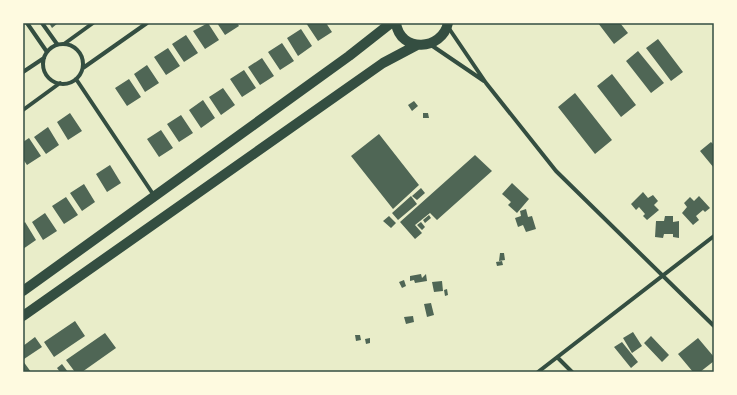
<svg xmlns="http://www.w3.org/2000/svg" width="737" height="395" viewBox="0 0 737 395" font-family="'Noto Sans',sans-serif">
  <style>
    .building { fill: #4f6655 }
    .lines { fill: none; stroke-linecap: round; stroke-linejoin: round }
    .minor { stroke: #344e41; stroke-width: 4 }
    .primary { stroke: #344e41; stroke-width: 10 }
    .neatline { fill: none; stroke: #344e41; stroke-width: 1.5 }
  </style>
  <rect width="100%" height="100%" fill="#e9edc9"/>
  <path class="building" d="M 49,23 L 58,23 L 52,28 Z
    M 208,23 L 219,40 L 205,49 L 193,31 Z
    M 217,23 L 237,23 L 239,26 L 225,35 Z
    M 306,23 L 326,23 L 332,32 L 318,41 Z
    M 598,23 L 620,23 L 628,33 L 614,44 Z
    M 301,29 L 312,46 L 298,56 L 287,38 Z
    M 186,35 L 198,53 L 184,62 L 172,44 Z
    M 658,39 L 683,72 L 671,81 L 646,48 Z
    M 282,43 L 294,61 L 280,70 L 268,52 Z
    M 168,48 L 180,66 L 166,75 L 154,57 Z
    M 638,51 L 664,83 L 651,93 L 626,61 Z
    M 262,58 L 274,76 L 260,85 L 248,67 Z
    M 147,65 L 159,83 L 145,92 L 134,74 Z
    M 244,70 L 256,88 L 242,97 L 230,79 Z
    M 612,74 L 636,105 L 621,117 L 597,86 Z
    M 129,79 L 141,97 L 127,106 L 115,88 Z
    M 223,88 L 235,105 L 221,115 L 209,97 Z
    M 575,93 L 612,140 L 595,154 L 558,107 Z
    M 203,100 L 215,118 L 201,128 L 189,110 Z
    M 414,101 L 418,106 L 412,111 L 408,105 Z
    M 70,113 L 82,131 L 68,140 L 57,122 Z
    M 423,113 L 428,113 L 429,118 L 423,118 Z
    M 181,115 L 193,133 L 179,142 L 167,124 Z
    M 48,127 L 59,145 L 46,154 L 34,137 Z
    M 161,130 L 173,148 L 159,157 L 147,139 Z
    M 379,134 L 419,185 L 393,209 L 351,156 Z
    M 29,138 L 41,156 L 27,165 L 23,159 L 23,142 Z
    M 711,142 L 714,145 L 714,168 L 700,151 Z
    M 475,155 L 492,171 L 437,220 L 430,213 L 415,225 L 422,233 L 415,239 L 400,222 Z
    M 110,165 L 121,183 L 107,192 L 96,174 Z
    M 512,183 L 529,199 L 517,213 L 508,205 L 511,202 L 502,194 Z
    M 84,184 L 95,202 L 82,211 L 70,193 Z
    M 421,188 L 425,193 L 417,200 L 412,196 Z
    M 643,192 L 648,198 L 653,195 L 658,201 L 654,205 L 659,210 L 647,220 L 643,216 L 645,214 L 639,207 L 636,210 L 631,204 Z
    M 411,196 L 417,204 L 398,220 L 392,213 Z
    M 699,196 L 710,208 L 705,212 L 703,210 L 696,216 L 699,220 L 693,225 L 682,213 L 687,207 L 684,203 L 690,197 L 694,201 Z
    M 66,197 L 78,215 L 64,224 L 52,206 Z
    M 526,209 L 528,217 L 532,216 L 536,229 L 526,232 L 523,225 L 518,227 L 515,218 L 521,216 L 520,211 Z
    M 45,213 L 57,231 L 43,240 L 32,222 Z
    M 429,215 L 431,218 L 425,223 L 423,220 Z
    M 389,216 L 396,223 L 391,228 L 383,221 Z
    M 665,216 L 673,216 L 673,222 L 679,221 L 679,238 L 673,237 L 673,234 L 664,234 L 663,238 L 655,237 L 656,221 L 664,221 Z
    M 25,222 L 36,240 L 23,249 L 23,224 Z
    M 421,222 L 425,227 L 422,230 L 417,225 Z
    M 500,253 L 504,253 L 505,260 L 499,261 Z
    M 502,261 L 503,265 L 497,266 L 496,262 Z
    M 421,274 L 422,278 L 426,274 L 427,281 L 415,283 L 414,280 L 410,281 L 410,276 Z
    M 404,280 L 406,286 L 402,288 L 399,282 Z
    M 442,281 L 443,291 L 434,292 L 432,282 Z
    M 447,289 L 448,295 L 445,296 L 444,290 Z
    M 431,303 L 434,315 L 427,317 L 424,304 Z
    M 413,316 L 414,322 L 406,324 L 404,317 Z
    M 75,321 L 85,336 L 54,357 L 44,342 Z
    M 633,332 L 642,346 L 632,353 L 623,338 Z
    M 105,333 L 116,348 L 82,372 L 75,372 L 66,360 Z
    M 355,335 L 360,335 L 361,340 L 356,341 Z
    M 651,336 L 669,355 L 662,362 L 644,343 Z
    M 35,337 L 42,347 L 24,359 L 23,346 Z
    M 370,338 L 370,343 L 366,344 L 365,339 Z
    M 698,338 L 714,357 L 714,361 L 700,372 L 693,372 L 678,354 Z
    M 622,342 L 638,362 L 631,368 L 614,347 Z
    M 23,361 L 31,372 L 23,372 Z
    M 62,364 L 68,372 L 60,372 L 57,368 Z"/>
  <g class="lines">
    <path class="minor" d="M 27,23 L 47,52
      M 42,23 L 57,44
      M 448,27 L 486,83 L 556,171 L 714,326
      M 64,44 L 93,23
      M43 64a20 20 0 1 1 40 0a20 20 0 1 1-40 0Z
      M 431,45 L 484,81
      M 83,68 L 147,23
      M 23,72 L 44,58
      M 76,79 L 155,197
      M 23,110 L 60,83
      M 558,358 L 572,372
      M 538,372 L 714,236"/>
    <path class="primary" d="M 396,23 C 400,53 442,51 448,23
      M 23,291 L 349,56 L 391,23
      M 23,316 L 383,63 L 417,45"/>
  </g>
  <rect width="737" height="395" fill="none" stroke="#fefae0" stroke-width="48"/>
  <rect x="24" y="24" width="689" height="347" class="neatline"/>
</svg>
